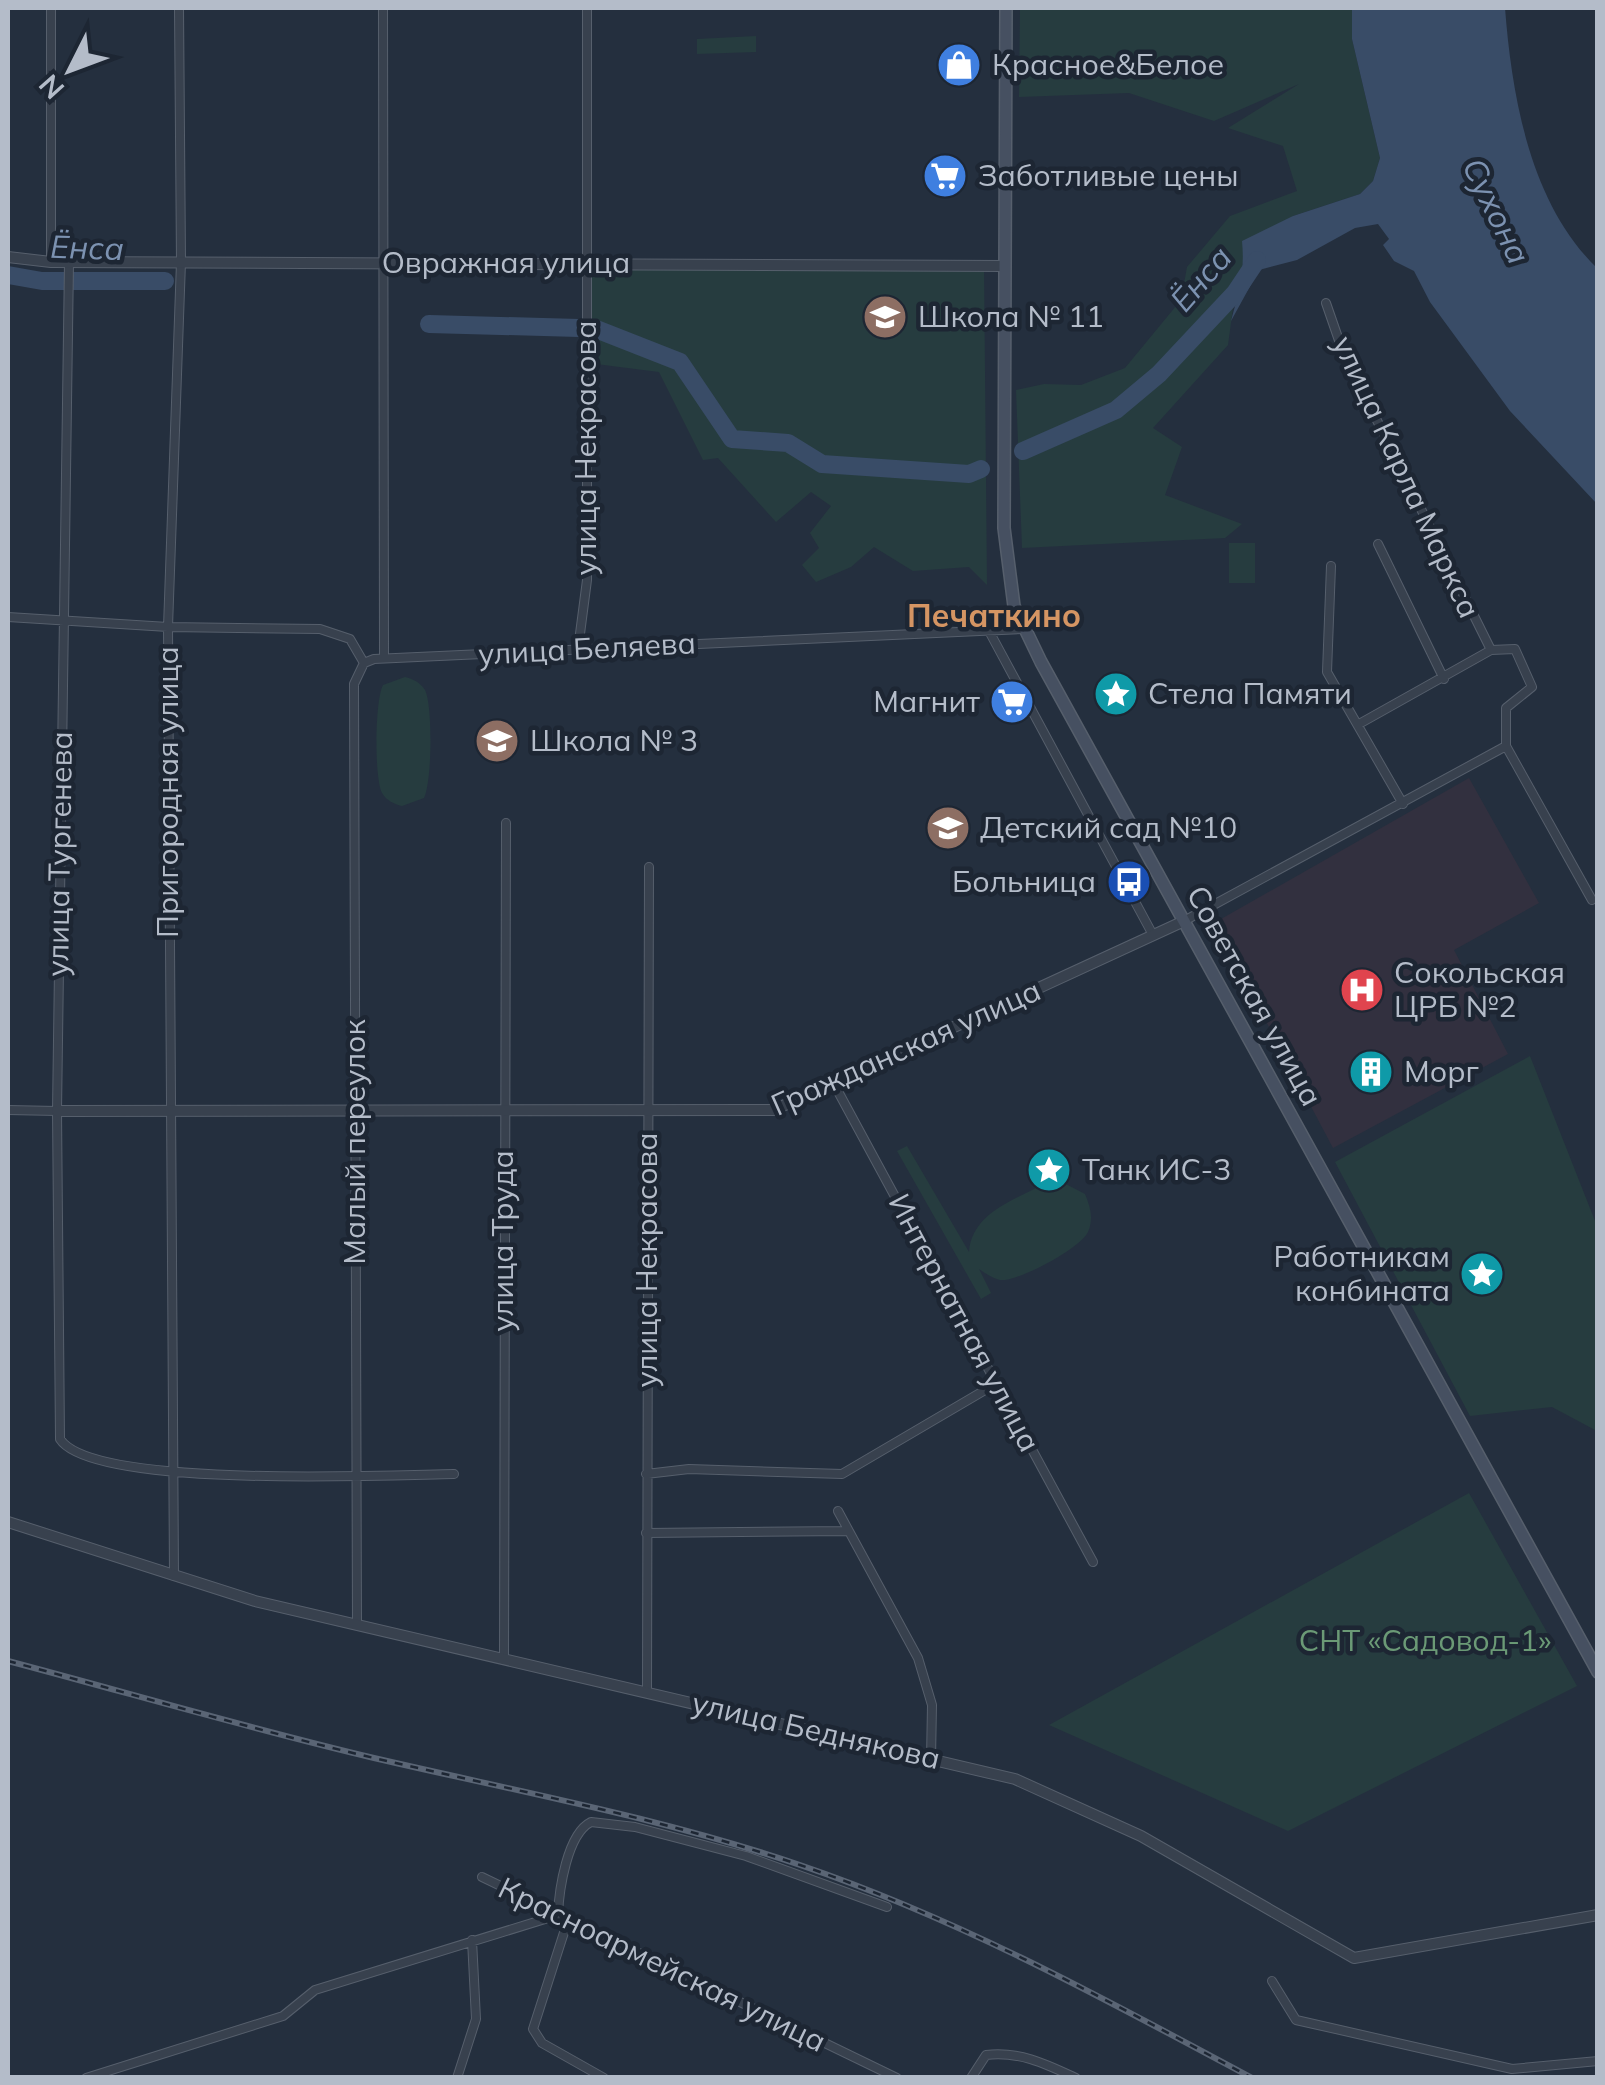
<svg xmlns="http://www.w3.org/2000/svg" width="1605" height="2085" viewBox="0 0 1605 2085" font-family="Mulish,sans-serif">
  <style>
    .medical { fill: #32303f }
    .green { fill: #263c3f }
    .water { fill: #394c67 }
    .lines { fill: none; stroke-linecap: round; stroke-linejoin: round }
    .river { stroke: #394c67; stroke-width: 18 }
    .minor-casing { stroke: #565f6c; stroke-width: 10 }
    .tertiary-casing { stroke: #565f6c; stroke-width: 12 }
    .secondary-casing { stroke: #565f6c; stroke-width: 14 }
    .minor { stroke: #38414e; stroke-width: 8 }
    .tertiary { stroke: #38414e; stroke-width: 10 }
    .secondary { stroke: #465061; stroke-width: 11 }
    .rail-casing { stroke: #5a6575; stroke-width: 6 }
    .rail { stroke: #1d2633; stroke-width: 2.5; stroke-dasharray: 8; stroke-linecap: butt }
    .labels { text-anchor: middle; stroke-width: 9; stroke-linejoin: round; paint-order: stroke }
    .poi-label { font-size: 30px; fill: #b4bcc9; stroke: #1d2633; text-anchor: start }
    .street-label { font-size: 30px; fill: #b4bcc9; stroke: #1d2633 }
    .park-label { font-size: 30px; fill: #6b9a76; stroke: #1d2633 }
    .water-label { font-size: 32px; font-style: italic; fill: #7c92b1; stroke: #1d2633 }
    .neighbourhood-label { font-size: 32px; font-weight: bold; fill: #d59563; stroke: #1d2633 }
  </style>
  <rect width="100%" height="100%" fill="#242f3e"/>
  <path class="medical" d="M 1469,778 L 1539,903 L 1454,950 L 1508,1054 L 1333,1148 L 1214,923 Z"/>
  <path class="green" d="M 1020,8 L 1352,8 L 1352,39 L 1380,158 L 1373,181 L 1360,194 L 1293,216 L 1235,293 L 1228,345 L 1153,428 L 1182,447 L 1165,495 L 1242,524 L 1225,538 L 1022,548 L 1016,390 L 1044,384 L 1081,385 L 1125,368 L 1181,300 L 1187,267 L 1230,216 L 1297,191 L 1283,146 L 1228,128 L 1299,84 L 1214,121 L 1129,93 L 1019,97 Z
    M 756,36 L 756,52 L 697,54 L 697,39 Z
    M 586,263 L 984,265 L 987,585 L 969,567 L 913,571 L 874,547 L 851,567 L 816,582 L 802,565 L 819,548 L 810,533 L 831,506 L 811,492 L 776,522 L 718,458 L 703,460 L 659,372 L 588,363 Z
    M 1229,543 L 1255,543 L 1255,583 L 1229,583 Z
    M 405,677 C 413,679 420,682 425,690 C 433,706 432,782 424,798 L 402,806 C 394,804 387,801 382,793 C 374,777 375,700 383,685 Z
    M 1530,1056 L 1597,1226 L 1597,1431 L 1552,1407 L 1470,1416 L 1335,1162 Z
    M 907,1146 L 969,1252 C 972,1212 1015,1200 1048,1182 L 1060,1181 L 1085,1194 C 1090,1206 1094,1218 1088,1232 C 1081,1248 1018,1282 1000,1280 C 992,1278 985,1273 979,1269 L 991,1293 L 981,1299 L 897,1151 Z
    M 1469,1493 L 1577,1686 L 1288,1831 L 1049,1725 Z"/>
  <path class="water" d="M 1352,8 L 1505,8 C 1512,97 1530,203 1597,268 L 1597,504 L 1510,411 L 1430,302 L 1414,271 L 1394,261 L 1383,245 L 1389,239 L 1378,224 L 1355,228 L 1297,260 L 1259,270 L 1231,321 C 1239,292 1245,273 1242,241 L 1293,216 L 1360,194 L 1373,181 L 1380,158 L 1352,39 Z"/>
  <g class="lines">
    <path class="river" d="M 8,275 L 42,281 L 165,281
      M 429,324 L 579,328
      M 596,329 L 680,362 L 732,439 L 788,443 L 822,464 L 969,474 L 981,469
      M 1023,451 L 1116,410 L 1159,374 L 1235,293 L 1257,260"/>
    <defs>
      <path id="minor" d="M 51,8 L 51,262
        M 383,8 L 384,658
        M 69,262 L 57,1111 L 60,1439 C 92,1489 388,1475 454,1474
        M 1326,303 L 1343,352 L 1491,650
        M 1378,544 L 1444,679
        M 1331,566 L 1327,672 L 1403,804
        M 8,617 L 168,627 L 320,629 L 350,639 L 364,663 L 374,659 L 1023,629
        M 989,631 L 1153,935
        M 578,649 L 587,580 L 587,8
        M 1359,724 L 1491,650 L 1515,649 L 1532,687 L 1506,708 L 1506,746 L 1592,900
        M 1184,921 L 1506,746
        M 834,1084 L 1093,1562
        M 8,1110 L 57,1111
        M 646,1474 L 689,1469 L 842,1474 L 997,1383
        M 838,1511 L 918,1658 L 932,1705 L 931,1759
        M 646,1533 L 848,1531
        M 174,1576 L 168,627 L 181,262 L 179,8
        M 357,1624 L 354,684 L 364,663
        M 504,1660 L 506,823
        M 647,1691 L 649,867
        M 482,1877 L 897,2078
        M 568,1920 L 533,2029 L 542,2043 L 604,2078
        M 1272,1981 L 1296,2020 L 1512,2069 L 1598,2061
        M 86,2078 L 283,2016 L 315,1990 L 558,1915 C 559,1890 567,1834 591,1822 L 635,1827 L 746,1856 L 887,1907
        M 457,2078 L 476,2019 L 472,1940
        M 971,2078 L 986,2055 C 1020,2051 1046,2064 1076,2078"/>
      <path id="tertiary" d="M 8,257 L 51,262 L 1005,266
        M 57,1111 L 774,1110 L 1184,921
        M 8,1522 L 255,1601 L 1015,1779 L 1141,1836 L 1354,1958 L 1598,1915"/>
      <path id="secondary" d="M 1006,8 L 1004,528 L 1014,606 L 1041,662 L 1598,1672"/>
    </defs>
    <use href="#minor" class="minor-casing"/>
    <use href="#tertiary" class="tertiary-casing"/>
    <use href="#secondary" class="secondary-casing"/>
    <use href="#minor" class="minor"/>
    <use href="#tertiary" class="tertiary"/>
    <use href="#secondary" class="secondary"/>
    <defs>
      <path id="rail" d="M 8,1661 C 129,1693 251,1729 374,1758 C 516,1791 662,1818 800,1865 C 959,1919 1105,1999 1252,2078"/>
    </defs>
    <use href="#rail" class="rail-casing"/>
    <use href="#rail" class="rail"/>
  </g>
  <defs>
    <symbol id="shop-disc" viewBox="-11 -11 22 22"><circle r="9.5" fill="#3f7fe0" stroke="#1d2633"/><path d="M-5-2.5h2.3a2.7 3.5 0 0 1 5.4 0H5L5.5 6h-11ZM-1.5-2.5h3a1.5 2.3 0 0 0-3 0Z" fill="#fff"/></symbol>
    <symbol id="supermarket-disc" viewBox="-11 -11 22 22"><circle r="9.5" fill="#3f7fe0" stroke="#1d2633"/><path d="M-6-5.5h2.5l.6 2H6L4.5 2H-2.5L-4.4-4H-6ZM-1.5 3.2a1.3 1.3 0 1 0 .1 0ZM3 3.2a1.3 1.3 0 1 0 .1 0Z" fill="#fff"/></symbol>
    <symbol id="school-disc" viewBox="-11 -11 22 22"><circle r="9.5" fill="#8d6e63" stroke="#1d2633"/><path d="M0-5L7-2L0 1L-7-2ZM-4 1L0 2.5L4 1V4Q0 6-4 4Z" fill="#fff"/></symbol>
    <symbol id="sight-disc" viewBox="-11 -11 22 22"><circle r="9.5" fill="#0f9aa8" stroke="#1d2633"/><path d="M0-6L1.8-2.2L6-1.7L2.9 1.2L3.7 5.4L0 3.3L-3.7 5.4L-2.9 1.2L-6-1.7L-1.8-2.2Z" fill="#fff"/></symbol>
    <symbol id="bus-disc" viewBox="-11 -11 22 22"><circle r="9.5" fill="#1a4fb4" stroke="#1d2633"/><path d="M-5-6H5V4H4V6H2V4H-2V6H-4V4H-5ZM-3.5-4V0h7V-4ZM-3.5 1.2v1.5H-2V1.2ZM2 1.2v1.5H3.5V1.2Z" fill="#fff"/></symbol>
    <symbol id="hospital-disc" viewBox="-11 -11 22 22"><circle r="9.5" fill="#e0444e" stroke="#1d2633"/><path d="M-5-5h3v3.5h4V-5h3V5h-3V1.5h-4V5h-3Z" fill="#fff"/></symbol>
    <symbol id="building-disc" viewBox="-11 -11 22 22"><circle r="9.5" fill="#0f9aa8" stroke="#1d2633"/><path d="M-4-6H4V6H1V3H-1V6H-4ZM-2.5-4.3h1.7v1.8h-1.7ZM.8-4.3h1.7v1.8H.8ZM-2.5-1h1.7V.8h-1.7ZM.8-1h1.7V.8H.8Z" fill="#fff"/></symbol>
  </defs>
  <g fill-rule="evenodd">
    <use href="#shop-disc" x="934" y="40" width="50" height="50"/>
    <use href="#supermarket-disc" x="920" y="151" width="50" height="50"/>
    <use href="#school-disc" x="860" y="292" width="50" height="50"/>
    <use href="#sight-disc" x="1091" y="669" width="50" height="50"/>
    <use href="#supermarket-disc" x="987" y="677" width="50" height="50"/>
    <use href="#school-disc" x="472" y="716" width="50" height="50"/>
    <use href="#school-disc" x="923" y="803" width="50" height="50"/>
    <use href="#bus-disc" x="1104" y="857" width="50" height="50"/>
    <use href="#hospital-disc" x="1337" y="965" width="50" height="50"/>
    <use href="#building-disc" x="1346" y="1047" width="50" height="50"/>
    <use href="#sight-disc" x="1024" y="1145" width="50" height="50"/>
    <use href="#sight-disc" x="1457" y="1249" width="50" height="50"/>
  </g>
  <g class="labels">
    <g class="poi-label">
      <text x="992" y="75">Красное&amp;Белое</text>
      <text x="978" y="186">Заботливые цены</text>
      <text x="918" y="327">Школа № 11</text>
      <text x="1148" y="704">Стела Памяти</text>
      <text x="980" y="712" text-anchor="end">Магнит</text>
      <text x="530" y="751">Школа № 3</text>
      <text x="980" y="838">Детский сад №10</text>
      <text x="1096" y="892" text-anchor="end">Больница</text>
      <text x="1394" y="983">Сокольская<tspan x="1394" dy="34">ЦРБ №2</tspan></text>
      <text x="1404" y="1082">Морг</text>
      <text x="1082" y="1180">Танк ИС-3</text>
      <text x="1450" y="1267" text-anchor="end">Работникам<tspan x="1450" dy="34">конбината</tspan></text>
    </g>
    <g class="street-label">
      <text x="506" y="273">Овражная улица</text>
      <text transform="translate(586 448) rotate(-90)" y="10">улица Некрасова</text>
      <text transform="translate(1406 477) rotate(65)" y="10">улица Карла Маркса</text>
      <text transform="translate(587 649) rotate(-3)" y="10">улица Беляева</text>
      <text transform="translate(168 792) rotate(-90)" y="10">Пригородная улица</text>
      <text transform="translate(60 854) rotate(-89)" y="10">улица Тургенева</text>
      <text transform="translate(1254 996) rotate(61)" y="10">Советская улица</text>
      <text transform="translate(906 1048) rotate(-24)" y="10">Гражданская улица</text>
      <text transform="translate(355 1142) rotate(-90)" y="10">Малый переулок</text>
      <text transform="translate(503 1241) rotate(-90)" y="10">улица Труда</text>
      <text transform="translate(647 1260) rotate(-90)" y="10">улица Некрасова</text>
      <text transform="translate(964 1323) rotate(62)" y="10">Интернатная улица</text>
      <text transform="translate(816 1731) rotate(13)" y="10">улица Беднякова</text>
      <text transform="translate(662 1965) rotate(26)" y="10">Красноармейская улица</text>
    </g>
    <g class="park-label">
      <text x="1425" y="1651">СНТ «Садовод-1»</text>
    </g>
    <g class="water-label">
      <text transform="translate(1496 211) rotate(64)" y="11">Сухона</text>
      <text transform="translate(87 248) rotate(2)" y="11">Ёнса</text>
      <text transform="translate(1201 279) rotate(-49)" y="11">Ёнса</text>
    </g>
    <g class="neighbourhood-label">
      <text x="994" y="627">Печаткино</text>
    </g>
  </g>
  <rect width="1605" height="2085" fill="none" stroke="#b4bcc9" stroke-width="20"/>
  <g transform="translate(70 70) rotate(228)" stroke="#1d2633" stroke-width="8" paint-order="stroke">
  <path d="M0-8L18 38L0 25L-18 38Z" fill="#b4bcc9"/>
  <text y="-15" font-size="28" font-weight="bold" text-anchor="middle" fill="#b4bcc9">N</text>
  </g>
</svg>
